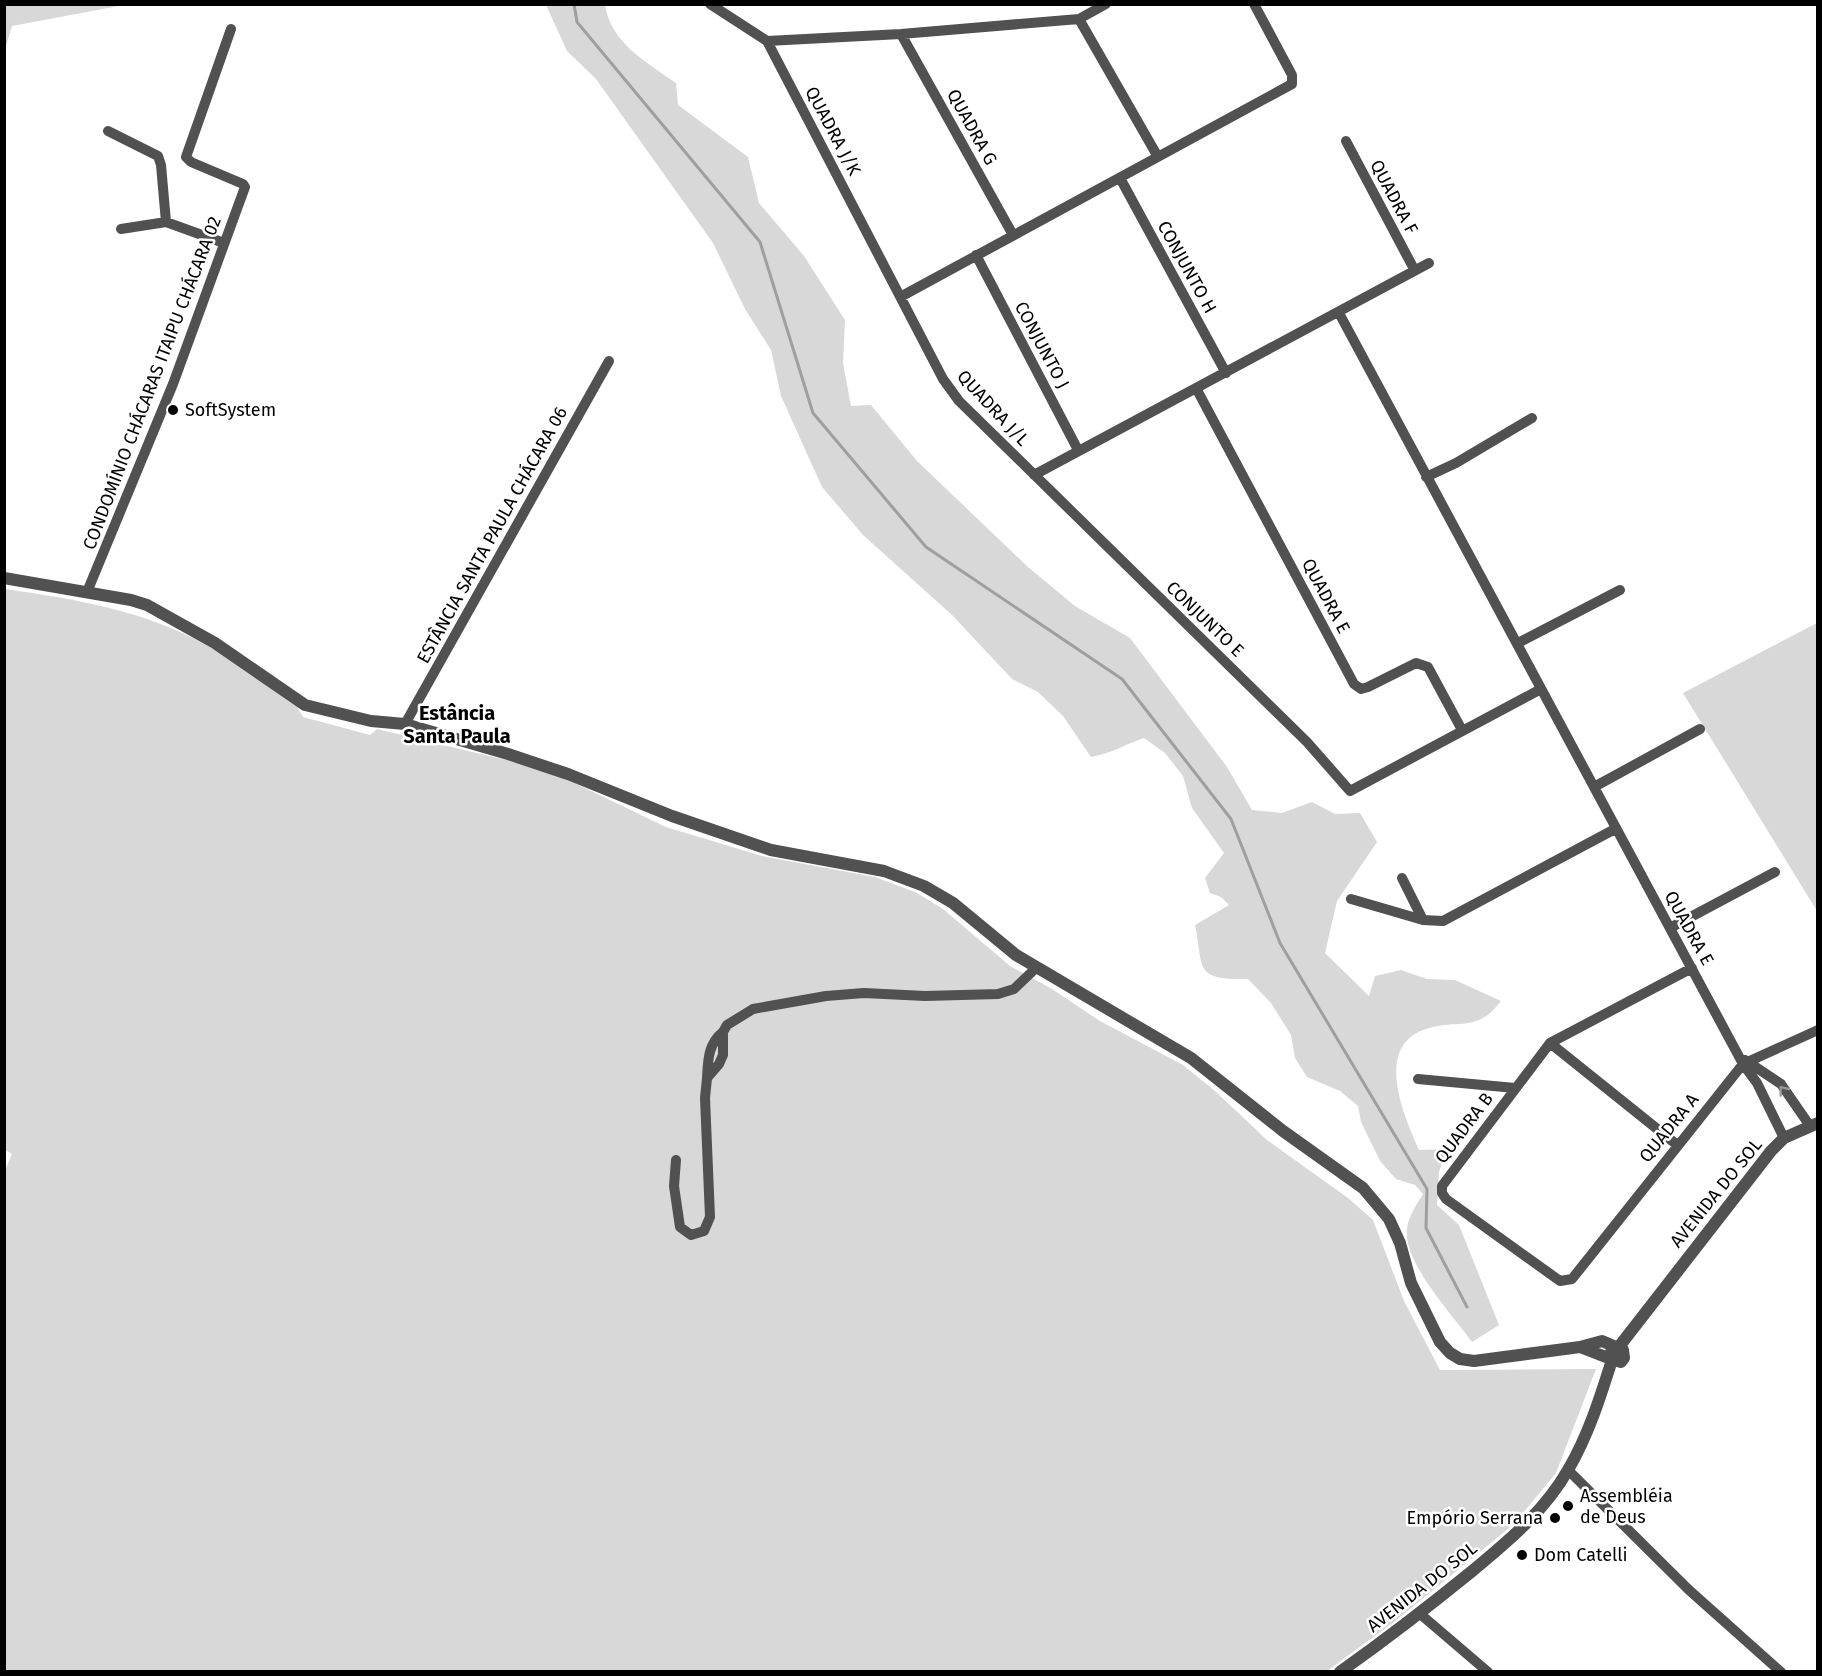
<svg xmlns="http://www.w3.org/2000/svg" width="1822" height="1676" viewBox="0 0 1822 1676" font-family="'Fira Sans',sans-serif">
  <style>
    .green { fill: #d8d8d8 }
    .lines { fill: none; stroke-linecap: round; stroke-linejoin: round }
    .stream { stroke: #9f9f9f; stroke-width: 3 }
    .minor { stroke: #515151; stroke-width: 10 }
    .tertiary { stroke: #515151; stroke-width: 12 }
    .oneway { stroke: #979797 }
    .poi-dot { fill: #000; stroke: #fff; stroke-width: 2 }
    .labels { text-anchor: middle; stroke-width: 5; stroke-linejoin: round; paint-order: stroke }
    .street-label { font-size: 18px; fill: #000; stroke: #fff }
    .poi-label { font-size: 18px; fill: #000; stroke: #fff; text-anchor: start }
    .neighbourhood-label { font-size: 20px; font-weight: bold; fill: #000; stroke: #fff }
  </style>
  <rect width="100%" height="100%" fill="#fff"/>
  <path class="green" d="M 5,4 L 124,4 L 124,5 L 12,26 L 5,50 Z
    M 546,5 L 605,5 C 611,43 646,62 676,83 L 678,105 L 748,157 L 759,203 L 804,256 L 845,320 L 843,363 L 851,406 L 871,405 L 917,461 L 1028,567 L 1075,606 L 1130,638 L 1227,767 L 1252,810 L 1282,813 L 1312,802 L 1335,814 L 1360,813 L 1377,842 L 1337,901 L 1325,953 L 1369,996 L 1375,976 L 1401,970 L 1427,979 L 1455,980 L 1501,1001 C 1476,1034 1460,1018 1426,1029 C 1373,1046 1404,1116 1419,1150 L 1447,1149 L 1439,1172 L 1437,1205 L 1459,1225 L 1499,1325 L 1472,1342 C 1453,1315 1402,1262 1407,1228 C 1409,1216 1416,1205 1423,1194 L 1415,1185 L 1396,1179 L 1380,1161 L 1361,1122 L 1358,1106 L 1340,1091 L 1307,1077 L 1295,1058 L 1291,1035 L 1271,1003 L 1248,979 C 1193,980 1204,969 1195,925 L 1229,905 L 1221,897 L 1210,893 L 1205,878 L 1224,853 L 1192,808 L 1183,776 L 1165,753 L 1144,738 C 1126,744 1110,754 1091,757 L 1063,716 L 1038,692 L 1012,679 L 952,615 L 863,535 L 822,487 L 781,396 L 771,350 L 745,309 L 713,243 L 596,79 L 567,51 Z
    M 5,589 C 74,599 144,610 206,645 C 238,662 267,687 297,707 L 303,717 L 370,735 L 377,729 L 518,763 L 560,776 L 666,827 L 762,856 L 875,877 L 915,892 L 943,909 L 1010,966 L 1052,989 L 1100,1021 L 1183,1065 L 1215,1091 L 1267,1140 L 1348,1198 L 1373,1220 L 1404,1301 L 1440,1370 L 1596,1369 L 1556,1473 L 1514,1524 L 1394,1622 L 1327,1671 L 5,1671 L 4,1173 L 12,1154 L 5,1150 Z
    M 1817,623 L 1817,911 L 1683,693 Z"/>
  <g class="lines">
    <path class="stream" d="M 574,4 L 577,22 L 760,242 L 813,413 L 926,547 L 1122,679 L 1231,819 L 1280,943 L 1427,1189 L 1426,1228 L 1467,1307"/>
    <path class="minor" d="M 710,4 L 767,41 L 943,379 L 959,401 L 1307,742 L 1350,791 L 1541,689
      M 1079,19 L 1158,157
      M 901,34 L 1013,235
      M 767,41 L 901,34 L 1079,19 L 1106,4
      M 108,131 L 158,156 L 161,165 L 166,222 L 224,243
      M 1346,141 L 1414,269
      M 1120,178 L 1226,373
      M 121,229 L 166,222
      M 976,255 L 1078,450
      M 902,296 L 1292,84 L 1292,75 L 1254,4
      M 1339,313 L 1743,1064 L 1757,1083 L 1784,1138
      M 1196,388 L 1354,684 L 1361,689 L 1368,687 L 1416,663 L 1428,667 L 1462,730
      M 1034,475 L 1429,263
      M 1426,477 L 1456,463 L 1532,418
      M 87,592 L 173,384 L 245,187 L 243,184 L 191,162 L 186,157 L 231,29
      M 1518,643 L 1620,590
      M 405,724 L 609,361
      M 1594,787 L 1700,729
      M 1402,878 L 1423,920
      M 1351,899 L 1423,920 L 1443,921 L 1615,829
      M 1670,928 L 1775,872
      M 1692,968 L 1550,1043 L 1442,1186 L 1442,1193 L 1446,1199 L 1560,1281 L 1572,1279 L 1743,1064 L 1818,1030
      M 1550,1043 L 1676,1144
      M 1745,1060 L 1781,1084 L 1810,1126
      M 707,1078 C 708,1060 708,1044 723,1032
      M 1418,1079 L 1515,1088
      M 676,1160 L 674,1186 L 680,1227 L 691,1235 L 704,1231 L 710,1217 L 705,1098 L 707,1078 L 719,1064 L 723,1055 L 723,1032 L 727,1025 L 753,1009 L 826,996 L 864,993 L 925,996 L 998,994 L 1014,989 L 1037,967
      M 1568,1470 L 1689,1590 L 1781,1672
      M 1419,1613 L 1488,1672"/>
    <path class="tertiary" d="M 4,578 L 131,600 L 147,605 L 215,643 L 305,705 L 371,721 L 405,724 L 508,754 L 568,774 L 672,816 L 771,850 L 884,871 L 924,886 L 953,903 L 1016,955 L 1191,1058 L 1283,1131 L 1363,1188 L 1389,1219 L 1400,1243 L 1411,1283 L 1440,1342 L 1450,1353 L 1460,1359 L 1474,1361 L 1580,1347 L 1602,1341 L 1623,1350 L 1624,1358 L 1621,1362 L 1611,1359 L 1611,1352 L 1616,1348
      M 1580,1347 L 1611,1359
      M 1618,1348 L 1771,1151 L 1784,1138 L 1818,1123
      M 1340,1672 C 1385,1640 1428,1607 1471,1572 C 1507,1542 1544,1512 1568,1470 C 1588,1436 1600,1398 1612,1360"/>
  </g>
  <defs><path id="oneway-chevron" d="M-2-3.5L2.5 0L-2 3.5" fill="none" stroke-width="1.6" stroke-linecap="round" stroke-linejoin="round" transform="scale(1.5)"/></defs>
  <use class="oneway" href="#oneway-chevron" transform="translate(1783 1090) rotate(-129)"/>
  <g class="poi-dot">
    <circle cx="173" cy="410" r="6"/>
    <circle cx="1568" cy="1506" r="6"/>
    <circle cx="1555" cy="1518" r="6"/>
    <circle cx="1522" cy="1555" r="6"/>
  </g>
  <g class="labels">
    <g class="street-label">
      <text transform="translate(972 127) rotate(61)" y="6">QUADRA G</text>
      <text transform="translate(833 131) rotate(62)" y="6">QUADRA J/K</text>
      <text transform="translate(1394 197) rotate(62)" y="6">QUADRA F</text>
      <text transform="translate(1187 267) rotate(61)" y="6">CONJUNTO H</text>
      <text transform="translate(1042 345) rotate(62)" y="6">CONJUNTO J</text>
      <text transform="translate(152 383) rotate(-69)" y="6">CONDOMÍNIO CHÁCARAS ITAIPU CHÁCARA 02</text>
      <text transform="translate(993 408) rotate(47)" y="6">QUADRA J/L</text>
      <text transform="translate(492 535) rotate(-61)" y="6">ESTÂNCIA SANTA PAULA CHÁCARA 06</text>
      <text transform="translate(1326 596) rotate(62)" y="6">QUADRA E</text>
      <text transform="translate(1205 619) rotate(44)" y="6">CONJUNTO E</text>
      <text transform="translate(1689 928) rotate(61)" y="6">QUADRA E</text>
      <text transform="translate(1464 1128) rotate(-53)" y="6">QUADRA B</text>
      <text transform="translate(1669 1128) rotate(-51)" y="6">QUADRA A</text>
      <text transform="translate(1716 1193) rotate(-51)" y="6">AVENIDA DO SOL</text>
      <text transform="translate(1422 1587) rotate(-38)" y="6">AVENIDA DO SOL</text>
    </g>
    <g class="poi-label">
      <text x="185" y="416">SoftSystem</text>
      <text x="1580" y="1502">Assembléia<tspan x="1580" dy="21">de Deus</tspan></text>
      <text x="1543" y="1524" text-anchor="end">Empório Serrana</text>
      <text x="1534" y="1561">Dom Catelli</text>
    </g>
    <g class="neighbourhood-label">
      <text x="457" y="720">Estância<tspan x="457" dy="23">Santa Paula</tspan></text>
    </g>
  </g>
  <rect width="1822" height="1676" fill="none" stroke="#000000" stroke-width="12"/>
</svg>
